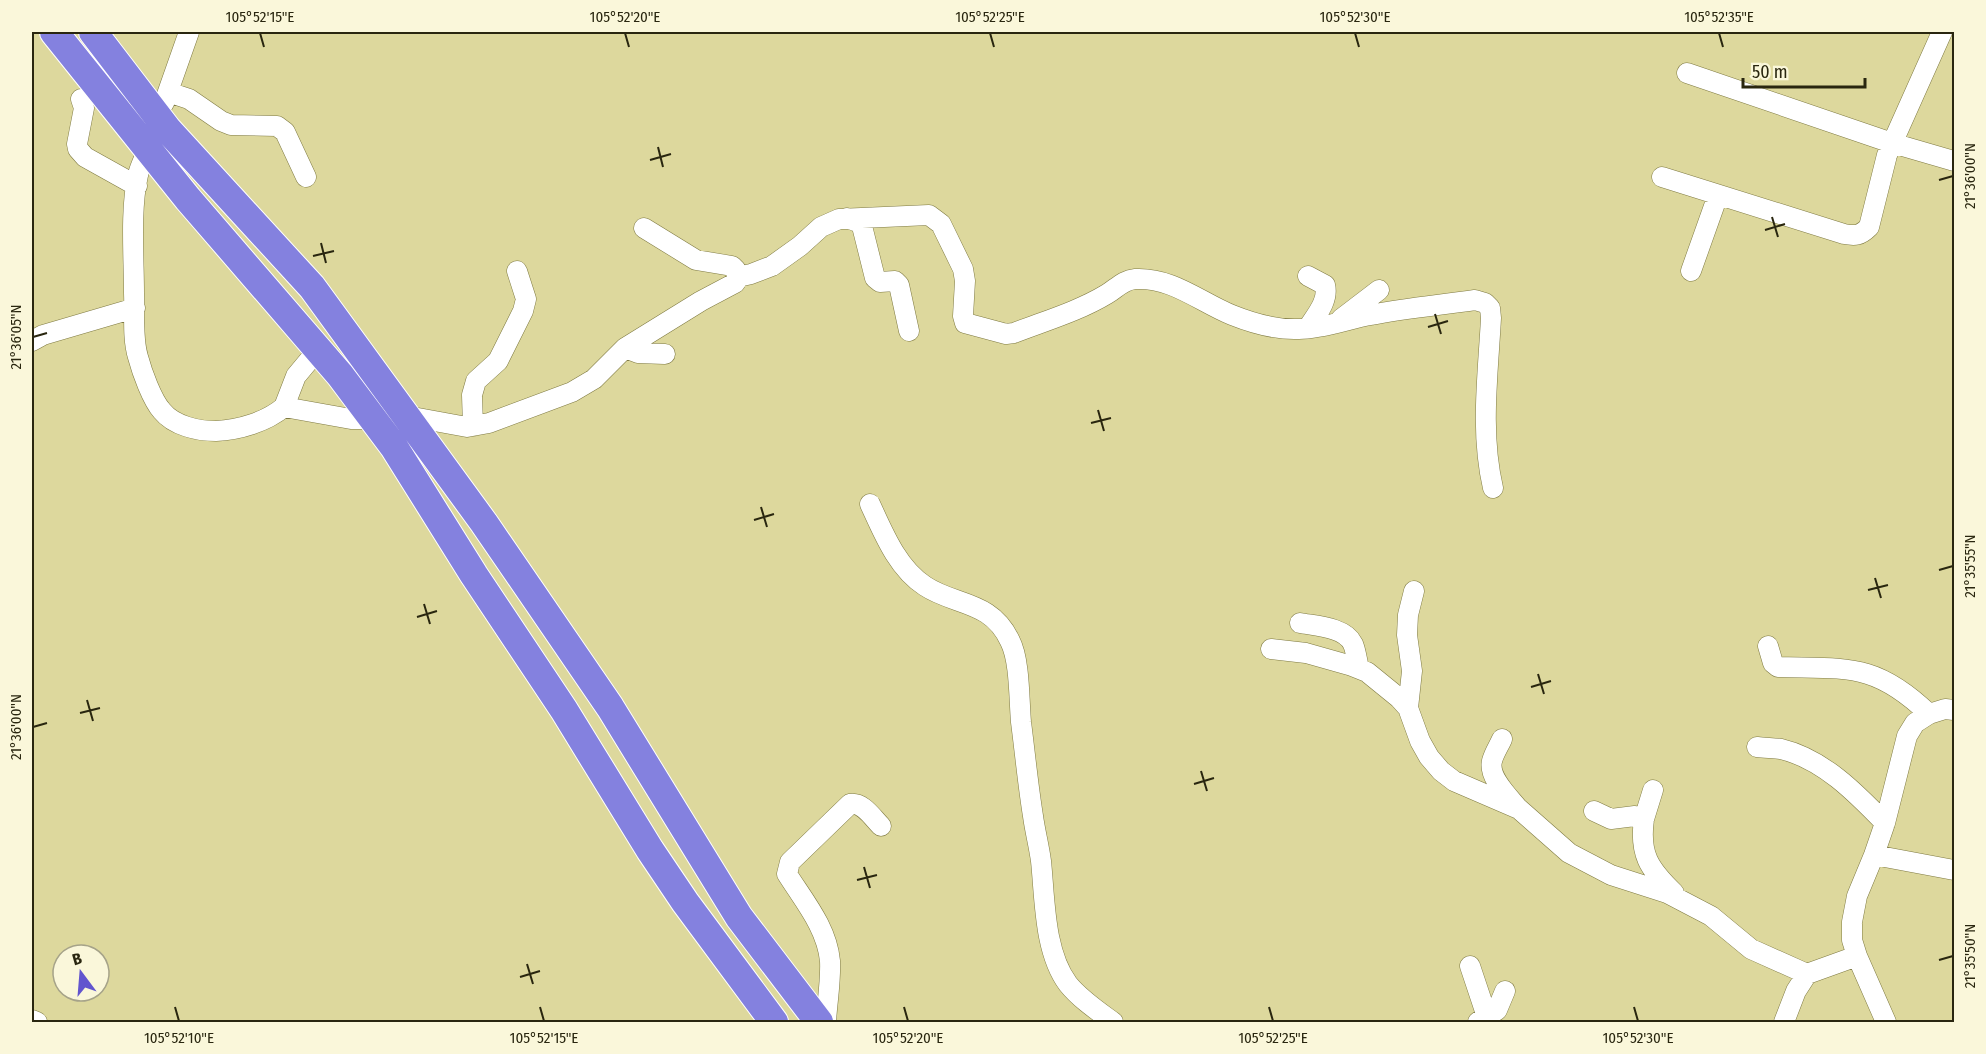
<svg xmlns="http://www.w3.org/2000/svg" width="1986" height="1054" viewBox="0 0 1986 1054" font-family="'Fira Sans Condensed',sans-serif">
  <style>
    .lines { fill: none; stroke-linecap: round; stroke-linejoin: round }
    .minor-casing { stroke: #7f7a42; stroke-width: 21 }
    .highway-casing { stroke: #fff; stroke-width: 30 }
    .minor { stroke: #fff; stroke-width: 20 }
    .highway { stroke: #8481df; stroke-width: 28 }
    .ticks { fill: none; stroke: #29260f; stroke-width: 2 }
    .neatline { fill: none; stroke: #29260f; stroke-width: 2 }
    .ticks-label { font-size: 15px; text-anchor: middle; fill: #29260f }
  </style>
  <rect width="100%" height="100%" fill="#ddd89d"/>
  <g class="lines">
    <defs>
      <path id="minor" d="M 1687,73 L 1892,143 L 1954,161
        M 168,92 L 189,99 L 221,121 L 231,125 L 277,126 L 285,132 L 306,177
        M 81,99 L 84,108 L 77,144 L 78,149 L 85,157 L 137,186
        M 164,103 L 189,32
        M 148,149 C 145,157 140,166 138,175 C 130,209 134,258 134,293 C 135,314 132,337 138,357 C 142,372 152,400 162,411 C 174,426 198,431 216,431 C 239,430 266,422 284,407 L 351,419 L 373,419
        M 1662,177 L 1844,234 C 1855,236 1860,236 1869,227 L 1887,155 L 1942,32
        M 847,218 L 858,222 L 862,226 L 875,278 L 880,282 L 895,281 L 899,285 L 909,331
        M 1691,271 L 1718,195
        M 738,277 L 751,274 L 772,266 L 800,246 L 821,227 L 839,219 L 929,215 L 941,224 L 963,269 L 965,281 L 963,316 L 965,323 L 1006,334 L 1014,333 C 1045,321 1079,311 1107,294 C 1117,288 1123,280 1135,279 C 1172,277 1200,302 1232,315 C 1252,323 1278,330 1299,329 C 1323,329 1348,319 1371,315 C 1405,308 1441,305 1475,300 L 1485,303 L 1490,308 L 1491,318 C 1488,375 1480,432 1493,488
        M 1341,319 L 1379,290
        M 1308,328 C 1316,315 1329,301 1325,285 L 1308,276
        M 32,341 L 43,335 L 135,308
        M 625,348 L 638,353 L 665,354
        M 284,407 L 296,376 L 316,352
        M 407,416 L 467,427 L 489,423 L 572,392 L 594,379 L 625,348 L 701,301 L 735,283 L 737,280 L 736,270 L 732,266 L 696,260 L 644,228
        M 473,426 L 472,395 L 476,381 L 498,361 L 523,311 L 526,299 L 517,271
        M 870,504 C 883,532 897,568 925,586 C 955,606 991,600 1010,641 C 1020,660 1019,700 1021,722 C 1025,753 1028,785 1033,816 C 1035,831 1039,846 1041,861 C 1045,899 1044,952 1068,984 C 1080,999 1098,1011 1113,1022
        M 1300,623 C 1316,626 1345,627 1353,644 C 1356,651 1357,661 1359,668
        M 1768,646 L 1773,663 L 1778,667 C 1847,669 1875,662 1929,714
        M 1271,649 L 1306,653 L 1352,666 L 1367,672 L 1399,698 L 1408,708 L 1420,741 L 1429,757 L 1441,771 L 1454,781 L 1519,809 L 1569,853 L 1611,875 L 1667,893 L 1711,916 L 1751,949 L 1807,974
        M 1408,708 L 1412,671 L 1407,635 L 1408,615 L 1414,591
        M 1502,739 C 1499,746 1494,753 1492,761 C 1488,777 1508,796 1517,807
        M 1757,747 C 1765,748 1774,748 1781,749 C 1823,759 1856,793 1885,823
        M 1594,811 L 1611,819 L 1635,816 L 1644,819 C 1639,854 1649,869 1674,893
        M 1644,819 L 1653,790
        M 1874,855 L 1954,870
        M 1470,966 L 1487,1017
        M 32,1020 L 37,1022
        M 826,1022 C 827,1003 831,981 830,961 C 827,928 804,901 787,874 L 790,862 L 850,804 C 863,802 872,817 881,826
        M 1478,1022 L 1497,1010 L 1505,991
        M 1784,1022 L 1796,991 L 1807,974 L 1857,956
        M 1886,1022 L 1857,956 L 1852,940 L 1852,922 L 1857,896 L 1874,855 L 1885,823 L 1907,736 L 1915,723 L 1929,714 L 1945,709 L 1954,710"/>
      <path id="highway" d="M 54,32 L 188,199 L 340,375 L 394,447 L 474,575 L 564,710 L 650,850 L 685,902 L 774,1022
        M 93,32 L 168,130 L 312,287 L 484,523 L 610,707 L 739,917 L 819,1022"/>
    </defs>
    <use href="#minor" class="minor-casing"/>
    <use href="#highway" class="highway-casing"/>
    <use href="#minor" class="minor"/>
    <use href="#highway" class="highway"/>
  </g>
  <path class="ticks" d="M 260,33 L 264,47M 625,33 L 629,47M 990,33 L 994,47M 1355,33 L 1359,47M 1719,33 L 1723,47M 658,147 L 663,167M 650,160 L 671,154M 1939,180 L 1953,176M 1772,217 L 1778,237M 1765,230 L 1785,224M 321,243 L 326,263M 313,256 L 334,251M 1435,314 L 1441,334M 1428,327 L 1448,321M 33,337 L 47,333M 1098,410 L 1104,431M 1091,423 L 1111,418M 761,507 L 767,527M 754,520 L 774,514M 1939,570 L 1953,566M 1875,578 L 1881,598M 1868,590 L 1888,585M 424,604 L 430,624M 417,617 L 437,611M 1538,674 L 1544,694M 1531,687 L 1551,681M 87,700 L 93,721M 80,713 L 100,708M 33,727 L 47,723M 1201,771 L 1207,791M 1194,784 L 1214,778M 864,867 L 870,888M 857,880 L 877,875M 1939,960 L 1953,956M 527,964 L 533,984M 520,977 L 540,971M 175,1007 L 179,1021M 540,1007 L 544,1021M 904,1007 L 908,1021M 1269,1007 L 1273,1021M 1634,1007 L 1638,1021"/>
  <rect width="1986" height="1054" fill="none" stroke="#faf7da" stroke-width="66"/>
  <g transform="translate(81 973) rotate(344)"><circle r="28" fill="#faf7da" stroke="#a6a389" stroke-width="1.5"/>
  <path d="M0-4.5L10 22L0 15L-10 22Z" fill="#6255ce"/>
  <text y="-9" font-size="16" font-weight="bold" text-anchor="middle" fill="#29260f">B</text>
  </g>
  <path d="M1743 78v9h122v-9" fill="none" stroke="#29260f" stroke-width="3"/>
  <text x="1752" y="78" font-size="18" fill="#29260f" stroke="#faf7da" stroke-width="4.5" paint-order="stroke">50 m</text>
  <rect x="33" y="33" width="1920" height="988" class="neatline"/>
  <g class="ticks-label">
    <text x="260" y="22">105°52'15"E</text>
    <text x="625" y="22">105°52'20"E</text>
    <text x="990" y="22">105°52'25"E</text>
    <text x="1355" y="22">105°52'30"E</text>
    <text x="1719" y="22">105°52'35"E</text>
    <text transform="translate(1970 176) rotate(-90)" y="5">21°36'00"N</text>
    <text transform="translate(16 337) rotate(-90)" y="5">21°36'05"N</text>
    <text transform="translate(1970 566) rotate(-90)" y="5">21°35'55"N</text>
    <text transform="translate(16 727) rotate(-90)" y="5">21°36'00"N</text>
    <text transform="translate(1970 956) rotate(-90)" y="5">21°35'50"N</text>
    <text x="179" y="1043">105°52'10"E</text>
    <text x="544" y="1043">105°52'15"E</text>
    <text x="908" y="1043">105°52'20"E</text>
    <text x="1273" y="1043">105°52'25"E</text>
    <text x="1638" y="1043">105°52'30"E</text>
  </g>
</svg>
